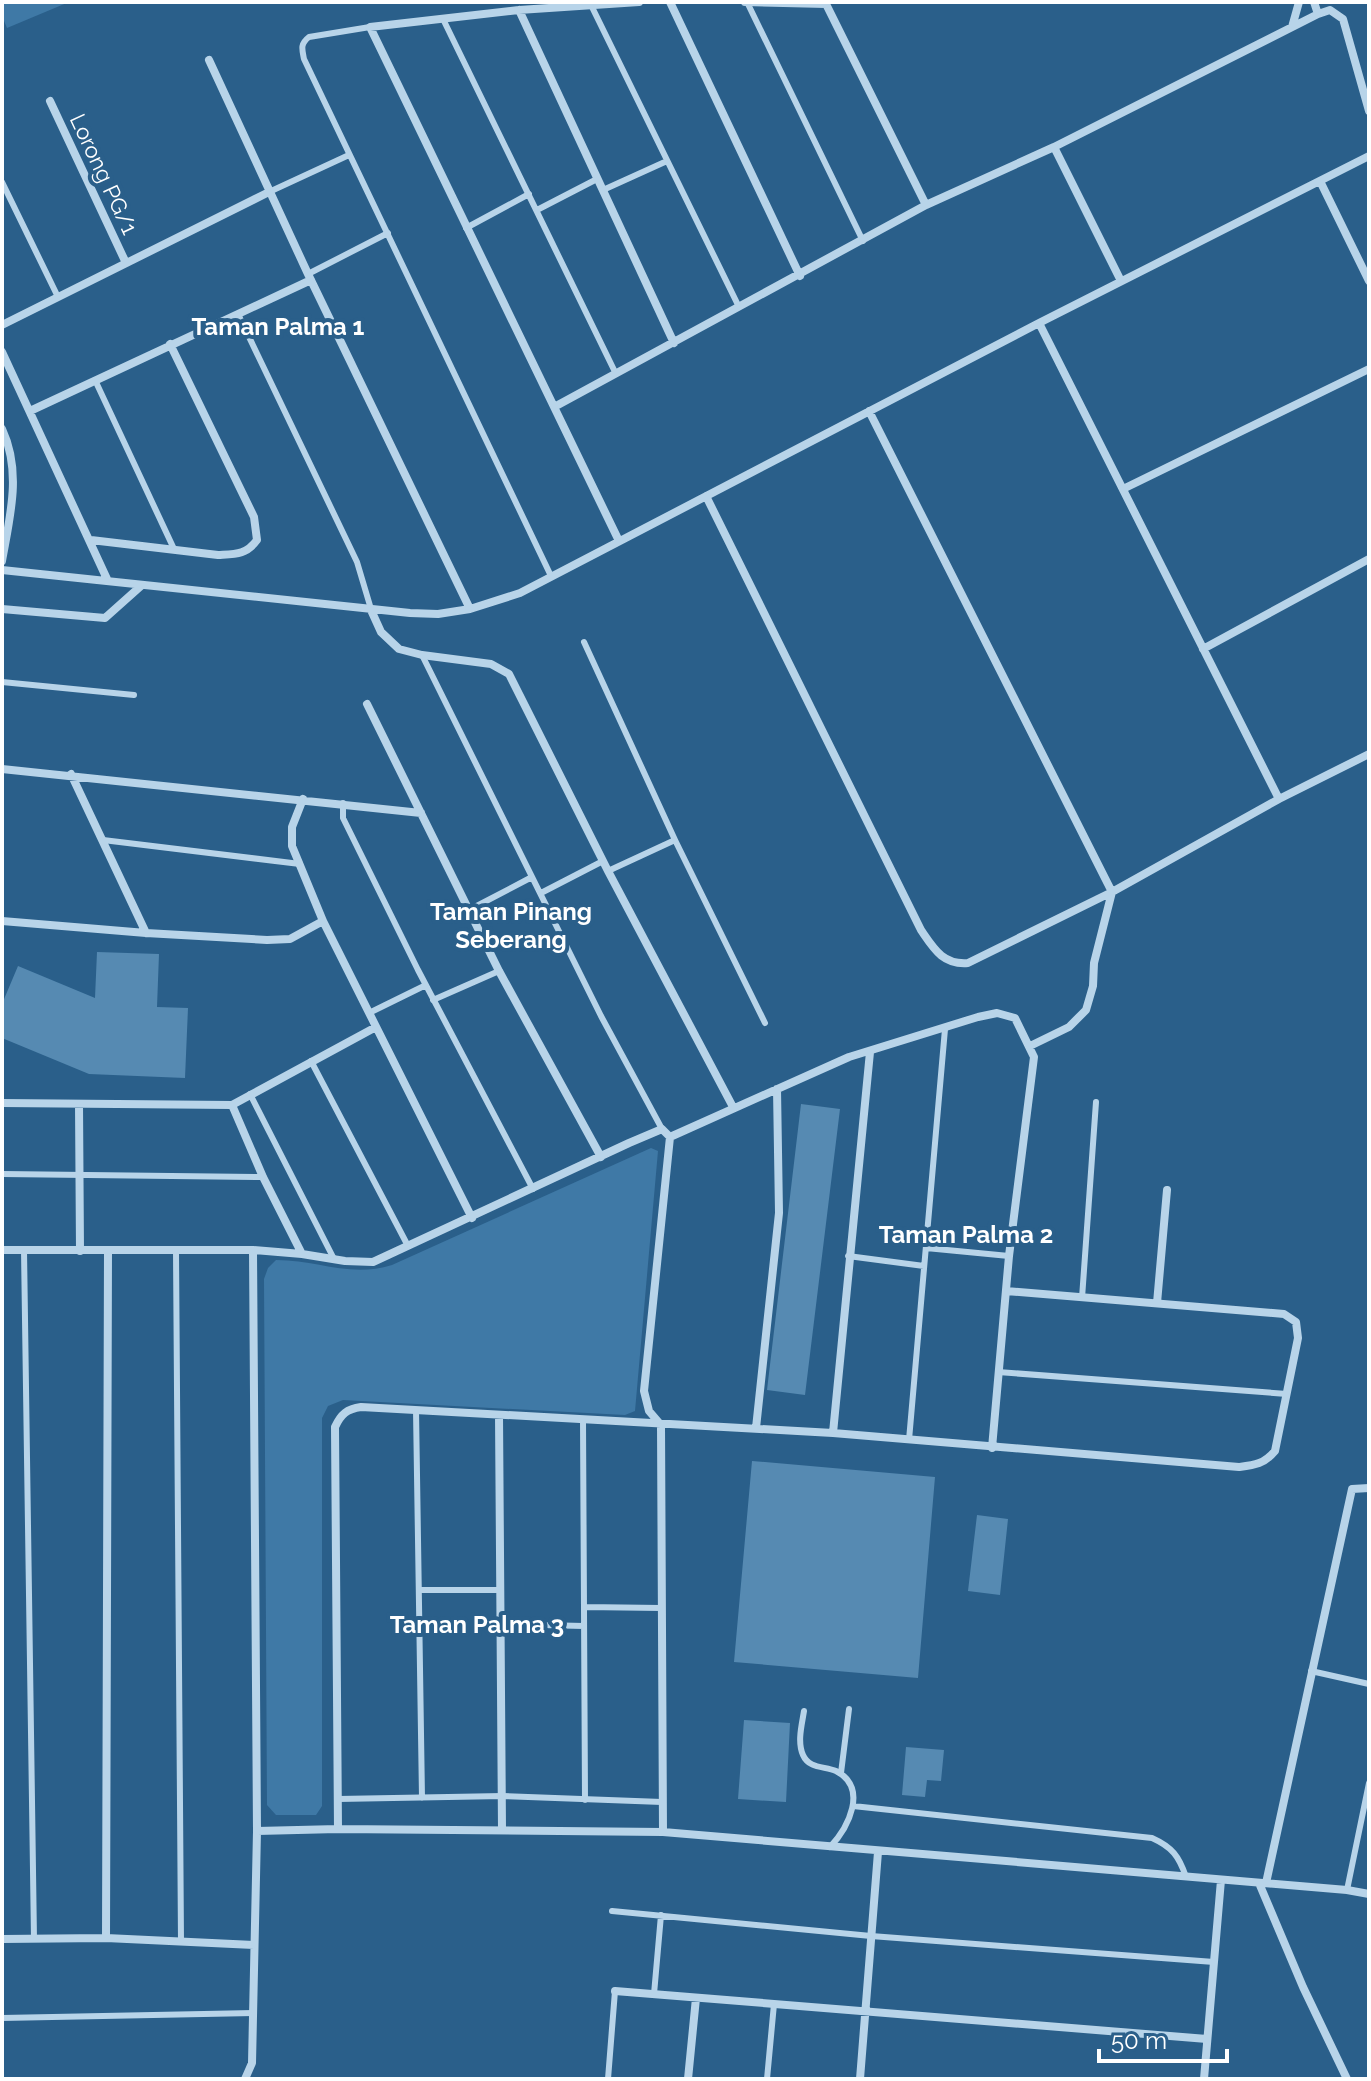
<svg xmlns="http://www.w3.org/2000/svg" width="1371" height="2081" viewBox="0 0 1371 2081" font-family="Raleway,sans-serif">
  <style>
    .green { fill: #3f79a6 }
    .building { fill: #568ab2 }
    .lines { fill: none; stroke-linecap: round; stroke-linejoin: round }
    .service { stroke: #b8d4e9; stroke-width: 6 }
    .minor { stroke: #b8d4e9; stroke-width: 8 }
    .labels { text-anchor: middle; stroke-width: 8; stroke-linejoin: round; paint-order: stroke }
    .street-label { font-size: 22px; fill: #fff; stroke: #2a5f8a }
    .neighbourhood-label { font-size: 24px; font-weight: bold; fill: #fff; stroke: #2a5f8a }
  </style>
  <rect width="100%" height="100%" fill="#2a5f8a"/>
  <path class="green" d="M 2,2 L 69,2 L 7,28 L 2,16 Z
    M 651,1148 L 658,1151 L 635,1411 L 625,1415 L 343,1400 L 328,1406 L 322,1418 L 322,1806 L 316,1815 L 276,1815 L 267,1805 L 264,1279 L 268,1268 L 276,1260 C 318,1260 350,1278 392,1265 Z"/>
  <path class="building" d="M 97,952 L 159,954 L 157,1007 L 188,1008 L 185,1078 L 89,1074 L 2,1038 L 2,1004 L 18,966 L 95,998 Z
    M 801,1104 L 840,1109 L 805,1395 L 767,1390 Z
    M 752,1461 L 935,1477 L 918,1678 L 734,1662 Z
    M 977,1515 L 1008,1519 L 1000,1595 L 968,1591 Z
    M 744,1720 L 790,1723 L 786,1802 L 738,1799 Z
    M 906,1747 L 944,1750 L 941,1781 L 927,1780 L 925,1797 L 902,1795 Z"/>
  <g class="lines">
    <path class="service" d="M 747,2 L 863,241
      M 591,5 L 739,307
      M 443,19 L 616,374
      M 370,27 L 309,37 C 300,44 302,49 304,59 L 551,576
      M 2,182 L 58,297
      M 603,190 L 667,161
      M 269,192 L 349,155
      M 537,210 L 597,179
      M 466,228 L 529,194
      M 308,274 L 388,233
      M 238,314 L 357,562 L 371,609
      M 95,380 L 174,549
      M 584,642 L 675,840 L 765,1023
      M 422,655 L 601,1016 L 662,1129
      M 2,682 L 134,695
      M 343,803 L 343,818 L 418,970 L 533,1189
      M 103,840 L 300,864
      M 608,871 L 675,840
      M 541,893 L 603,861
      M 469,910 L 532,877
      M 433,1000 L 499,971
      M 369,1013 L 426,985
      M 311,1061 L 408,1246
      M 250,1094 L 334,1259
      M 2,1174 L 263,1177
      M 926,1248 L 1009,1256
      M 24,1250 L 34,1939
      M 176,1251 L 181,1941
      M 848,1256 L 924,1266
      M 1082,1298 L 1096,1102
      M 998,1372 L 1287,1394
      M 416,1410 L 422,1798
      M 583,1420 L 585,1800
      M 909,1440 L 945,1029
      M 419,1590 L 499,1590
      M 584,1607 L 661,1608
      M 499,1624 L 584,1626
      M 1311,1671 L 1369,1684
      M 804,1711 C 802,1724 797,1742 803,1755 C 809,1769 825,1766 836,1771 C 869,1788 848,1828 830,1847
      M 841,1773 L 849,1709
      M 338,1799 L 503,1796 L 662,1802
      M 853,1806 L 1152,1838 C 1172,1847 1179,1856 1186,1877
      M 1347,1890 L 1369,1783
      M 612,1911 L 871,1936 L 1214,1962
      M 654,1994 L 661,1915
      M 2,2018 L 254,2013
      M 608,2079 L 615,1991
      M 767,2079 L 774,2004"/>
    <path class="minor" d="M 670,2 L 800,276
      M 745,2 L 826,4 L 926,205
      M 1314,2 L 1318,14
      M 519,10 L 674,343
      M 1292,27 L 1299,2
      M 209,60 L 308,274 L 470,609
      M 50,101 L 126,263
      M 1054,147 L 1121,281
      M 1320,181 L 1369,281
      M 1039,323 L 1279,799
      M 2,325 L 269,192
      M 2,352 L 107,579
      M 556,406 L 926,205 L 1054,147 L 1318,14 L 1330,10 L 1343,19 L 1369,111
      M 30,411 L 311,280
      M 869,411 L 1112,892 L 1094,963 L 1093,986 L 1086,1010 L 1069,1027 L 1030,1046
      M 2,429 C 22,472 10,516 2,561
      M 1123,489 L 1369,369
      M 706,496 L 921,930 C 934,949 943,965 968,963 L 1112,892 L 1279,799 L 1369,754
      M 91,540 L 218,555 C 235,554 246,555 257,540 L 254,517 L 170,344
      M 619,541 L 370,27 L 519,10 L 639,2
      M 2,570 L 410,613 L 438,614 L 470,609 L 520,593 L 1039,323 L 1369,156
      M 2,609 L 105,618 L 142,585
      M 371,610 L 381,632 L 399,649 L 422,655 L 491,664 L 509,674 L 608,871 L 733,1107
      M 1203,649 L 1369,559
      M 367,704 L 499,971 L 601,1157
      M 2,769 L 421,813
      M 71,774 L 146,933
      M 303,799 L 292,827 L 292,846 L 323,921 L 472,1218
      M 2,921 L 146,933 L 267,940 L 290,939 L 323,921
      M 870,1052 L 833,1433 L 1239,1467 C 1255,1465 1264,1464 1275,1451 L 1298,1338 L 1296,1322 L 1284,1314 L 1006,1291
      M 2,1103 L 232,1105 L 376,1027
      M 79,1104 L 80,1251
      M 232,1105 L 263,1177 L 302,1254 L 345,1261 L 373,1262 L 629,1143 L 662,1129 L 670,1137 L 849,1057 L 978,1017 L 997,1013 L 1015,1018 L 1034,1057 L 1009,1256 L 992,1448
      M 2,1250 L 253,1250 L 302,1254
      M 1157,1303 L 1167,1190
      M 499,1415 L 502,1829
      M 756,1428 L 779,1213 L 777,1089
      M 338,1829 L 335,1427 C 341,1414 347,1409 361,1407 L 833,1433
      M 257,1831 L 338,1829 L 663,1832 L 1347,1890 L 1369,1894
      M 663,1832 L 661,1425 L 649,1411 L 644,1391 L 670,1137
      M 1259,1883 L 1303,1987 L 1347,2079
      M 1266,1883 L 1352,1489 L 1369,1488
      M 106,1938 L 108,1251
      M 2,1939 L 106,1938 L 254,1945
      M 615,1991 L 1207,2039
      M 245,2079 L 252,2063 L 257,1831 L 253,1250
      M 688,2079 L 696,1998
      M 860,2079 L 878,1852
      M 1204,2079 L 1221,1880"/>
  </g>
  <g class="labels">
    <g class="street-label">
      <text transform="translate(104 174) rotate(65)" y="8">Lorong PG/1</text>
    </g>
    <g class="neighbourhood-label">
      <text x="278" y="335">Taman Palma 1</text>
      <text x="511" y="920">Taman Pinang<tspan x="511" dy="28">Seberang</tspan></text>
      <text x="966" y="1243">Taman Palma 2</text>
      <text x="477" y="1633">Taman Palma 3</text>
    </g>
  </g>
  <rect width="1371" height="2081" fill="none" stroke="#ffffff" stroke-width="8"/>
  <path d="M1099 2049v12h128v-12" fill="none" stroke="#ffffff" stroke-width="4"/>
  <text x="1111" y="2049" font-size="24" fill="#ffffff" stroke="#2a5f8a" stroke-width="6" paint-order="stroke">50 m</text>
</svg>
